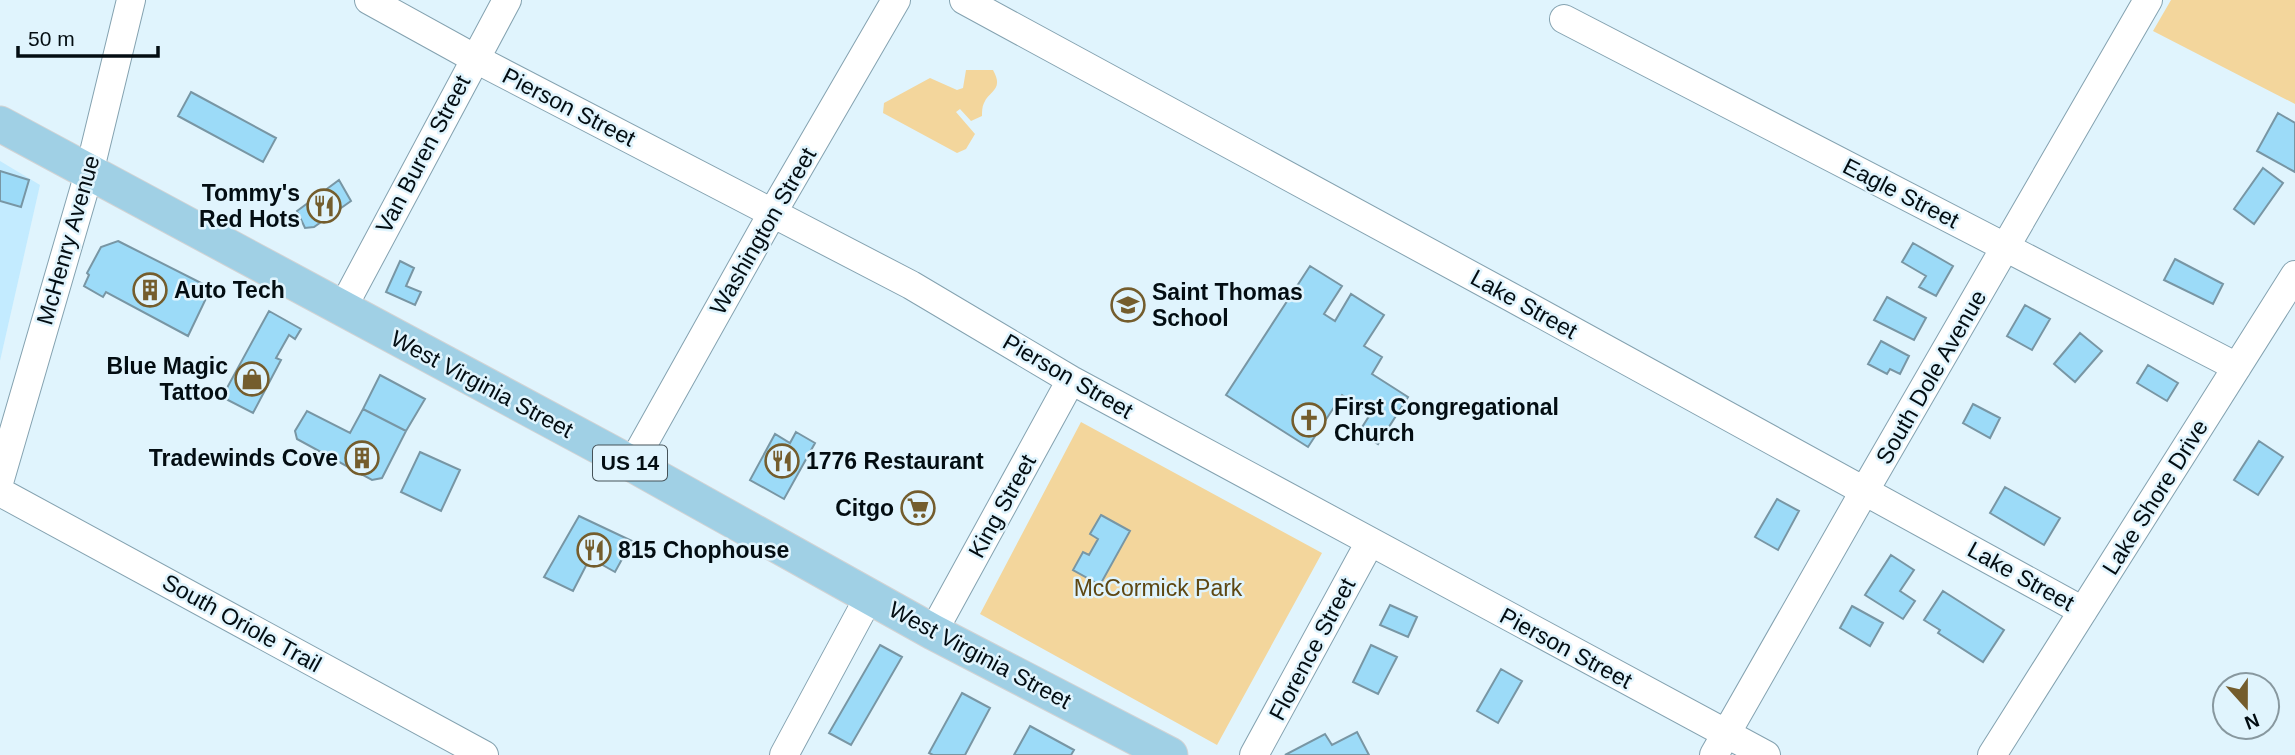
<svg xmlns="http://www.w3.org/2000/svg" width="2295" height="755" viewBox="0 0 2295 755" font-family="Helvetica,sans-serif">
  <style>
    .built { fill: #c3ebff }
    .green { fill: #f3d69c }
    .building { fill: #9cdbf8; stroke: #7896a4; stroke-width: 2 }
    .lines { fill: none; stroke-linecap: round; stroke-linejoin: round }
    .minor-casing { stroke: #84a2b0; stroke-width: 30 }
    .major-casing { stroke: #d2d3d4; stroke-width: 37 }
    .minor { stroke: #fff; stroke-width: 28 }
    .major { stroke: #a0d0e5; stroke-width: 35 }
    .labels { text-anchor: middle; stroke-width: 5; stroke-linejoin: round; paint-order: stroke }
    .shield { fill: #e0f4fd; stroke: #455258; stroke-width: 2 }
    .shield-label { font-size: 21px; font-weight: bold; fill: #030d12 }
    .street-label { font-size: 23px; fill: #030d12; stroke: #e0f4fd }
    .poi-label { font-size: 23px; font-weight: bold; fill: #030d12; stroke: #e0f4fd; text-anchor: start }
    .park-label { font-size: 23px; fill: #5e4712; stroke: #e0f4fd }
  </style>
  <rect width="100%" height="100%" fill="#e0f4fd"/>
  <path class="built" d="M 0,161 L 40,185 L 0,361 Z"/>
  <path class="green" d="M 2171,0 L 2295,0 L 2295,104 L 2153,31 Z
    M 966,70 L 993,70 C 1004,90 990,90 984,103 C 982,107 982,111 982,116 L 971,121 L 960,109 L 956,112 L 975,134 L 966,149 L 957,153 L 883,113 L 884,103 L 930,78 L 957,90 L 963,88 Z
    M 1081,422 L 1322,553 L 1217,745 L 980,614 Z"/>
  <path class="building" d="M 191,92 L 276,138 L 263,162 L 178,116 Z
    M 2278,113 L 2295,123 L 2295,172 L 2257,151 Z
    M 2263,168 L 2283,183 L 2254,224 L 2234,209 Z
    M 0,171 L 29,180 L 21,207 L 0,201 Z
    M 339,180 L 351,201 L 314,227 L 305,228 L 297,211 Z
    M 118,241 L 211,288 L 188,336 L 106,292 L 103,297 L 84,286 L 89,275 L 87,273 L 101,247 Z
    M 1913,243 L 1953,266 L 1936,296 L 1919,287 L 1926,276 L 1902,262 Z
    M 2175,259 L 2223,284 L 2213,304 L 2164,280 Z
    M 400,261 L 414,268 L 406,286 L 421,292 L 415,305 L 386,292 Z
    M 1310,266 L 1342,286 L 1324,314 L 1335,321 L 1351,294 L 1384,315 L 1364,346 L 1382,357 L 1372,374 L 1408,397 L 1378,444 L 1359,432 L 1371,413 L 1342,395 L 1308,447 L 1226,395 Z
    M 1887,297 L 1926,318 L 1914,340 L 1874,320 Z
    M 2025,305 L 2050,319 L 2032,350 L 2007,336 Z
    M 269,311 L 301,329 L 295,339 L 289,335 L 276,358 L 281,360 L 253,413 L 222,397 Z
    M 2080,333 L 2102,351 L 2075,382 L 2054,364 Z
    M 1881,341 L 1909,356 L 1900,374 L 1890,369 L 1887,374 L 1868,364 Z
    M 2148,365 L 2178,383 L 2167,401 L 2137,383 Z
    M 380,375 L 425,399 L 406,431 L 363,409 Z
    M 1973,404 L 2000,418 L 1990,438 L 1963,423 Z
    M 363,409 L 406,431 L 382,478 L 372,480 L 297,439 L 295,431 L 307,411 L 350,433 Z
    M 796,432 L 815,443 L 784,499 L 750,480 L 775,434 L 790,443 Z
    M 2259,441 L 2283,457 L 2258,495 L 2234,480 Z
    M 420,452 L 460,470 L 441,511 L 401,492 Z
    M 2005,487 L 2060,518 L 2044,545 L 1990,513 Z
    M 1777,499 L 1799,511 L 1778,550 L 1755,537 Z
    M 1101,515 L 1130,531 L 1100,585 L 1073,570 L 1083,552 L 1089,555 L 1098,539 L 1090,534 Z
    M 579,516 L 632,541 L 615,572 L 590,558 L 573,591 L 544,577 Z
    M 1891,555 L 1914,570 L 1900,591 L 1915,601 L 1903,619 L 1865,595 Z
    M 1943,591 L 2004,630 L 1983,662 L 1938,633 L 1940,630 L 1924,620 Z
    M 1390,605 L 1417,617 L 1408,637 L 1380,625 Z
    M 1852,606 L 1883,623 L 1870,646 L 1840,628 Z
    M 880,645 L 902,657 L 851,745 L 829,733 Z
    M 1371,645 L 1397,657 L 1378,694 L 1353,682 Z
    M 1501,669 L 1522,681 L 1498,723 L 1477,711 Z
    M 962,693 L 990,708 L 965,755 L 933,755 L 929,753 Z
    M 1030,726 L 1074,750 L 1071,755 L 1014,755 Z
    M 1357,732 L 1369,755 L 1285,755 L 1325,734 L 1332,745 Z"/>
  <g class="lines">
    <defs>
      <path id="minor" d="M 369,0 L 474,58 L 911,285 L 1071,380 L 1766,755
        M 964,0 L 1509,296 L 2083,611
        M 1564,19 L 2237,367
        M 342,309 L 507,0
        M 632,464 L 773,212 L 896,0
        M 0,479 L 89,173 L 131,0
        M 0,492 L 484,755
        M 933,632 L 1071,380
        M 784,755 L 869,597
        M 1254,755 L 1370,542
        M 1714,755 L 1865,490 L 2148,0
        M 1992,755 L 2295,275"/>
      <path id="major" d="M 0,124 L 632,464 L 933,632 L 1170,755"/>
    </defs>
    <use href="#minor" class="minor-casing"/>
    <use href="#major" class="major-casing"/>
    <use href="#minor" class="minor"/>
    <use href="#major" class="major"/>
  </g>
  <defs>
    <symbol id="restaurant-ring" viewBox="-11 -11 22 22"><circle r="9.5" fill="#e0f4fd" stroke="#745d2d" stroke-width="1.5"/><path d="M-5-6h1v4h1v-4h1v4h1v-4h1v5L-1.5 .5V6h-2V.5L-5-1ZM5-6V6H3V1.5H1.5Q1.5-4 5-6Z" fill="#745d2d"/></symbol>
    <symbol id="building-ring" viewBox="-11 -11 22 22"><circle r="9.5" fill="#e0f4fd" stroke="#745d2d" stroke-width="1.5"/><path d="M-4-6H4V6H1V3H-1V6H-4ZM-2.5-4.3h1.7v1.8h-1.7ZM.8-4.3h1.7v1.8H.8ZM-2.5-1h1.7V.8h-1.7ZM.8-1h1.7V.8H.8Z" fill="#745d2d"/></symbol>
    <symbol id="school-ring" viewBox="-11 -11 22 22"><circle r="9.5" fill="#e0f4fd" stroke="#745d2d" stroke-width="1.5"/><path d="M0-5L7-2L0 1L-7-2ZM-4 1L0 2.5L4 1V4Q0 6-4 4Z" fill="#745d2d"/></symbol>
    <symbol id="shop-ring" viewBox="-11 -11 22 22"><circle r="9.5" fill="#e0f4fd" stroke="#745d2d" stroke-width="1.5"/><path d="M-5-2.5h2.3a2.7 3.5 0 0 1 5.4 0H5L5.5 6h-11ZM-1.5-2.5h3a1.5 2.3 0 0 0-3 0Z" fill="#745d2d"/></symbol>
    <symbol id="church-ring" viewBox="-11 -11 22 22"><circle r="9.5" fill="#e0f4fd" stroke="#745d2d" stroke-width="1.5"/><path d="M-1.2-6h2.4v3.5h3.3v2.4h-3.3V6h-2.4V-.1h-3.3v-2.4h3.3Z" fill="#745d2d"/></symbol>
    <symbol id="supermarket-ring" viewBox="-11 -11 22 22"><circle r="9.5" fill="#e0f4fd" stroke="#745d2d" stroke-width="1.5"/><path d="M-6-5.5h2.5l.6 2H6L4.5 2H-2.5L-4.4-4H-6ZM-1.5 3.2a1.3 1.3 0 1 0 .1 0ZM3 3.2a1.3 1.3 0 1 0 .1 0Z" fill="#745d2d"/></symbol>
  </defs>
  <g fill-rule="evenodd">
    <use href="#restaurant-ring" x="305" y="187" width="38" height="38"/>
    <use href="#building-ring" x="131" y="271" width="38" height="38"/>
    <use href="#school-ring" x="1109" y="286" width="38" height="38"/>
    <use href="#shop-ring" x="233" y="360" width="38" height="38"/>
    <use href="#church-ring" x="1290" y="401" width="38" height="38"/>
    <use href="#building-ring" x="343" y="439" width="38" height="38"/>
    <use href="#restaurant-ring" x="763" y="442" width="38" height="38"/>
    <use href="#supermarket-ring" x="899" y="489" width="38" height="38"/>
    <use href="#restaurant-ring" x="575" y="531" width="38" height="38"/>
  </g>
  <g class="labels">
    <rect class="shield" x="593" y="445.5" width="74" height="35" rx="5"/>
    <g class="shield-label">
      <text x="630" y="470">US 14</text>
    </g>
    <g class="street-label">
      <text transform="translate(569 107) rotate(27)" y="8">Pierson Street</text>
      <text transform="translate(423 154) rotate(-62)" y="8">Van Buren Street</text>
      <text transform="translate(1901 193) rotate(27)" y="8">Eagle Street</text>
      <text transform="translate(763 231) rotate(-60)" y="8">Washington Street</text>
      <text transform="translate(68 240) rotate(-74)" y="8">McHenry Avenue</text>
      <text transform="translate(1524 304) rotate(29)" y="8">Lake Street</text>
      <text transform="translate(1068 376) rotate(30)" y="8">Pierson Street</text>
      <text transform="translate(1931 377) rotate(-60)" y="8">South Dole Avenue</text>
      <text transform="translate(482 384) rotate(28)" y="8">West Virginia Street</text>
      <text transform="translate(2155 497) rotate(-58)" y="8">Lake Shore Drive</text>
      <text transform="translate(1002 506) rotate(-61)" y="8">King Street</text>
      <text transform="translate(2021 576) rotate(29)" y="8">Lake Street</text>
      <text transform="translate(242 623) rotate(29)" y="8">South Oriole Trail</text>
      <text transform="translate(1566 648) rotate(28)" y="8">Pierson Street</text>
      <text transform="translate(1312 649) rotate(-62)" y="8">Florence Street</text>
      <text transform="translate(980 655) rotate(28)" y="8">West Virginia Street</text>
    </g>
    <g class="poi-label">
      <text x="300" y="201" text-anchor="end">Tommy's<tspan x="300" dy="26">Red Hots</tspan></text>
      <text x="174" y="298">Auto Tech</text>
      <text x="1152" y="300">Saint Thomas<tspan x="1152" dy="26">School</tspan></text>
      <text x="228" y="374" text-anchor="end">Blue Magic<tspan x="228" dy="26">Tattoo</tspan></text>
      <text x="1334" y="415">First Congregational<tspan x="1334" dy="26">Church</tspan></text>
      <text x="338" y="466" text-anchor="end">Tradewinds Cove</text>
      <text x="806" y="469">1776 Restaurant</text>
      <text x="894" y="516" text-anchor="end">Citgo</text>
      <text x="618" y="558">815 Chophouse</text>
    </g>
    <g class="park-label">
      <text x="1158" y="596">McCormick Park</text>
    </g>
  </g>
  <g transform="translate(2246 706) rotate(159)"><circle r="33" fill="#e0f4fd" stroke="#88989f" stroke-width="2"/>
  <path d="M0-5L12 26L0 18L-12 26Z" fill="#745d2d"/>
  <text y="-10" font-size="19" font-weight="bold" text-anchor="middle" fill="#030d12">N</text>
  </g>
  <path d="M18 46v10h140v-10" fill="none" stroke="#030d12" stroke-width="3.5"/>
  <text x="28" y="46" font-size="21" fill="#030d12" stroke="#e0f4fd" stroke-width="5" paint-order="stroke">50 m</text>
</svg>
